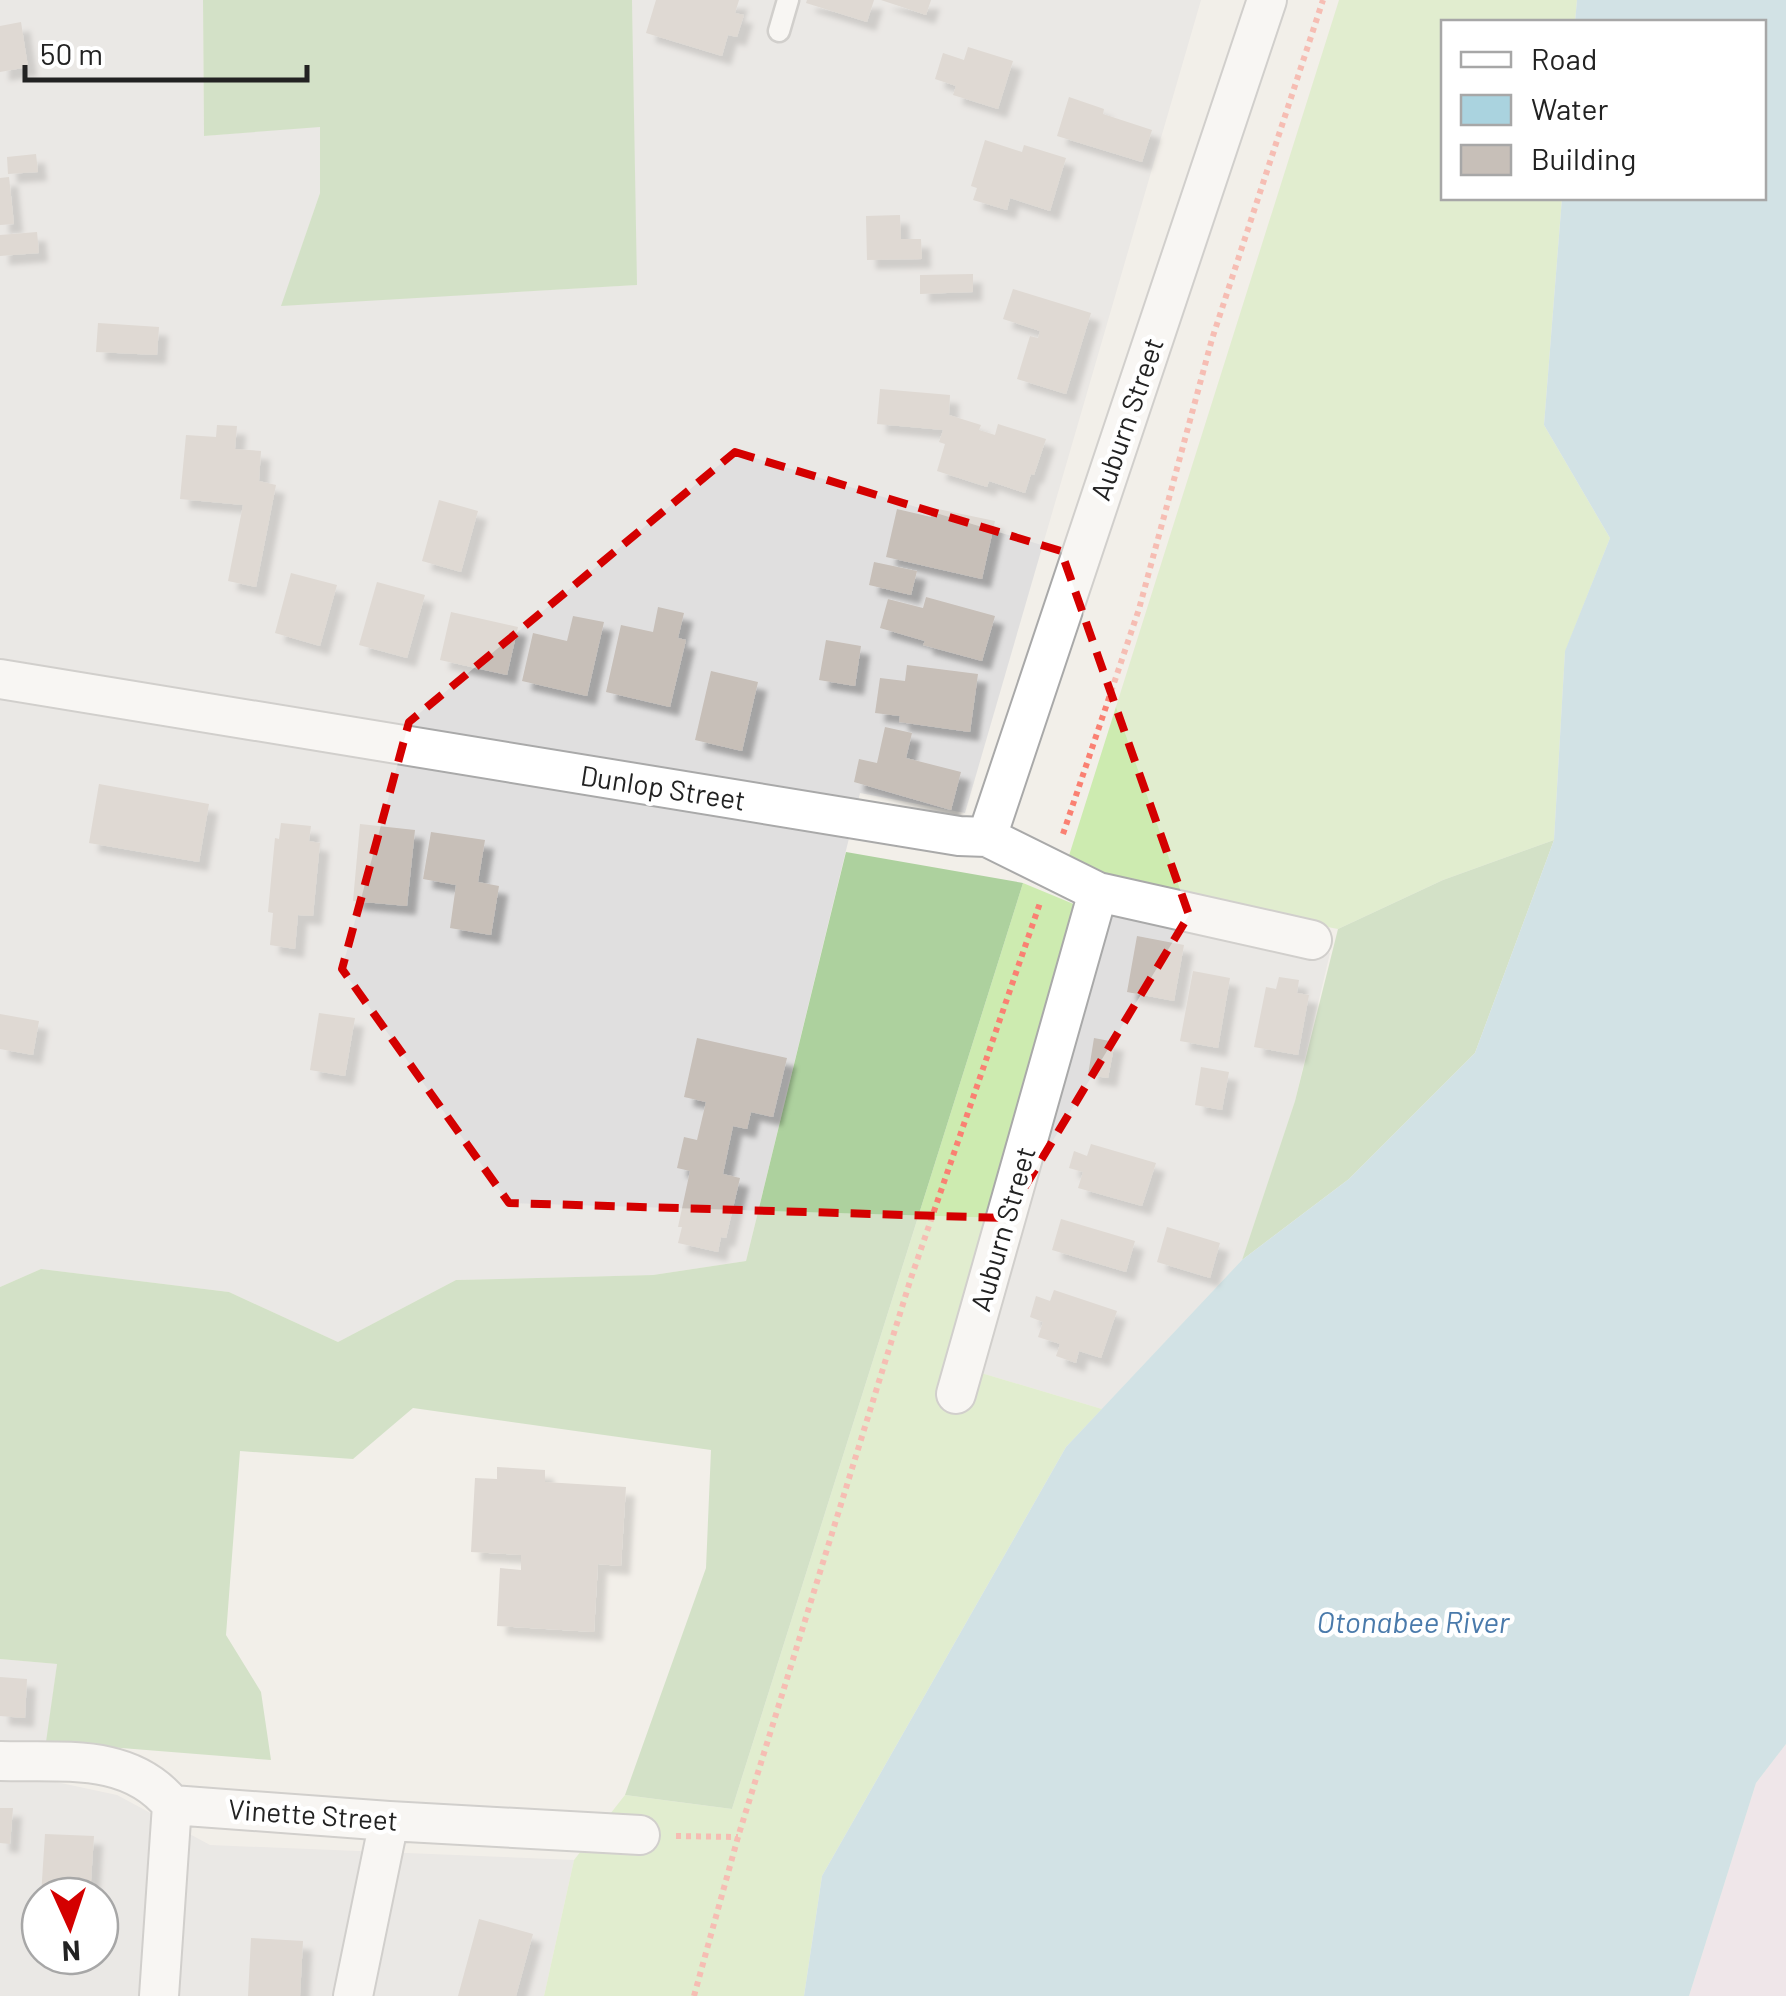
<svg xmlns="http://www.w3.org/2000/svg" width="1786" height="1996" viewBox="0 0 1786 1996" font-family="Barlow,sans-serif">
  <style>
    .residential { fill: #e0dfdf; fill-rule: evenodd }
    .industrial { fill: #ebdbe8 }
    .grass { fill: #cdebb0 }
    .forest { fill: #add19e }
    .water { fill: #aad3df }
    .building { fill: #c7bfb8; filter: url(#shadow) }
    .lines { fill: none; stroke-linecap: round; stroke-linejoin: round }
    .service-casing { stroke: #a9a9a9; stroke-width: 25 }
    .minor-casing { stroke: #a9a9a9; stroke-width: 42 }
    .path { stroke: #fa8072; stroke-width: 6; stroke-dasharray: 5 5; stroke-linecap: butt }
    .service { stroke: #fff; stroke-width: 20 }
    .minor { stroke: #fff; stroke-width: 38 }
    .marked { fill: none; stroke: #d40000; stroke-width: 8; stroke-dasharray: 20 12; stroke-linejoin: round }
    .labels { text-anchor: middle; stroke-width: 9; stroke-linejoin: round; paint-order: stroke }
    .street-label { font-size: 28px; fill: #222; stroke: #fff }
    .water-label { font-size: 30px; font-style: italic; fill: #4a7aab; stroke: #fff }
  </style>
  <defs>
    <filter id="shadow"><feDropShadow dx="9" dy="9" stdDeviation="2.5" flood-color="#0004"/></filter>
  </defs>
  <rect width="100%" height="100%" fill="#f2efe9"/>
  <path class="residential" d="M 0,0 L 203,0 L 204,136 L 320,126 L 320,193 L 282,305 L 636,285 L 632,0 L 1201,0 L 965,813 L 860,793 L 746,1261 L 653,1275 L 456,1280 L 338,1342 L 229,1292 L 41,1269 L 0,1287 Z
    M 1111,910 L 1330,953 L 1295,1101 L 1242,1260 L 1102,1409 L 978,1372 Z
    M 0,1659 L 57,1664 L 42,1779 L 117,1795 L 210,1845 L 574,1860 L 544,1996 L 0,1996 ZM 40,1896 L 100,1896 L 100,1956 L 40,1956 Z"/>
  <path class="industrial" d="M 1786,1744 L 1786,1996 L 1689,1996 L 1756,1783 Z"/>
  <path class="grass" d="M 1339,0 L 1577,0 L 1575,22 L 1444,22 L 1444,198 L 1562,198 L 1544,425 L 1610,538 L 1565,652 L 1554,840 L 1443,880 L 1338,929 L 1110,886 L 1067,862 Z
    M 1023,883 L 1076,905 L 978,1372 L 1102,1409 L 1066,1447 L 822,1876 L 804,1996 L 544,1996 L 574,1860 L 625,1795 L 732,1809 Z"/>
  <path class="forest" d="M 203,0 L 632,0 L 637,285 L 281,306 L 320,193 L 320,127 L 204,136 Z
    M 1554,840 L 1475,1053 L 1349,1179 L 1242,1260 L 1295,1101 L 1338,929 L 1443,880 Z
    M 846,852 L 1023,883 L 732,1809 L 625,1795 L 706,1568 L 711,1450 L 413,1408 L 353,1459 L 240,1451 L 226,1635 L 261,1692 L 271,1760 L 46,1742 L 57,1664 L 0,1659 L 0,1287 L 41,1269 L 229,1292 L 338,1342 L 456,1280 L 653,1275 L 746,1261 Z"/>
  <path class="water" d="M 1577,0 L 1786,0 L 1786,1744 L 1756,1783 L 1689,1996 L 804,1996 L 822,1876 L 1066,1447 L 1242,1260 L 1349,1179 L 1475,1053 L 1554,840 L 1565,651 L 1610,538 L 1544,425 L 1562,198 L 1764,198 L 1764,22 L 1575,22 Z"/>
  <path class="building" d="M 656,0 L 739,0 L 735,13 L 744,15 L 737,37 L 728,35 L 722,56 L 646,33 Z
    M 807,0 L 874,0 L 867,22 L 806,3 Z
    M 881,0 L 931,0 L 926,15 Z
    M 21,22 L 28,67 L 0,72 L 0,26 Z
    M 968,47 L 1013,61 L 998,109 L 953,95 L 956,86 L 935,79 L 943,53 L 964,60 Z
    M 1069,97 L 1104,109 L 1103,114 L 1152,130 L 1142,162 L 1057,136 Z
    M 985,140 L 1022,152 L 1024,145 L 1066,158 L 1050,211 L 1010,198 L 1007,210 L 973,200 L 977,188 L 971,186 Z
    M 36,154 L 38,172 L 8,174 L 7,157 Z
    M 9,177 L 14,224 L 0,225 L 0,178 Z
    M 900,215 L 901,239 L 921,239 L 922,259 L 867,260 L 866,216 Z
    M 37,232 L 39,253 L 0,256 L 0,235 Z
    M 973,274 L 973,292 L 920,294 L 920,275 Z
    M 1013,289 L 1091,313 L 1066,394 L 1017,379 L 1030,336 L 1038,338 L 1040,331 L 1003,319 Z
    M 98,323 L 159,327 L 157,355 L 96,352 Z
    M 880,389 L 950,395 L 949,415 L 981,425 L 979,430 L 995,435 L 998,424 L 1046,439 L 1034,475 L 1031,474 L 1025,493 L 989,481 L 987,487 L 937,471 L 945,444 L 939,442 L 943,430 L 877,424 Z
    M 217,425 L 237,426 L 235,449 L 261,451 L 259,481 L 276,485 L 256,587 L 228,581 L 243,505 L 180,499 L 186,435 L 216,437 Z
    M 439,500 L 478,511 L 461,572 L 422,561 Z
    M 933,508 L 995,521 L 982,579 L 886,557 L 897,509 L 931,517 Z
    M 874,562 L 917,571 L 911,595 L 869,585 Z
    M 291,573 L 337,585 L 320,646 L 275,633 Z
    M 377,582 L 425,595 L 407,658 L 359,645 Z
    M 926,597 L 995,616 L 982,661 L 923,645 L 925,641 L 880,628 L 888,599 L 923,608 Z
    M 658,607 L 684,613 L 678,638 L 686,640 L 670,707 L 606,692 L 621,625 L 653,632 Z
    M 451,612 L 518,627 L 507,675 L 440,660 Z
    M 573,616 L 604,622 L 587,696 L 522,681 L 533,633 L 567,641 Z
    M 826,640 L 861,646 L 855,686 L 819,680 Z
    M 907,665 L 978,674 L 970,732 L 899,722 L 900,716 L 875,713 L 880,678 L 905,681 Z
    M 711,671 L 758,682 L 742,751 L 695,740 Z
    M 885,727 L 912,733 L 906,758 L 961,772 L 951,810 L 854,782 L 859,759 L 877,763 Z
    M 99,784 L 209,804 L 199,862 L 89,843 Z
    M 281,823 L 311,826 L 309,841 L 320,843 L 313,916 L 298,915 L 295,949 L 270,945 L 273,913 L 268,912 L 275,838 L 279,839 Z
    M 360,824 L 415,830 L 407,906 L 353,901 Z
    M 431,832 L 485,840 L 478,882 L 499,886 L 491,935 L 450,928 L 456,885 L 423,879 Z
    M 1137,936 L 1184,945 L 1174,1001 L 1127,992 Z
    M 1193,971 L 1230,978 L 1218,1048 L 1180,1041 Z
    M 1279,977 L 1299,980 L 1297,993 L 1309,995 L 1298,1055 L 1254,1047 L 1266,987 L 1276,989 Z
    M 319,1013 L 355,1018 L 345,1076 L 310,1070 Z
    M 0,1014 L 39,1021 L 33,1055 L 0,1049 Z
    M 697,1038 L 787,1058 L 773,1117 L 751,1112 L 747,1129 L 733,1126 L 723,1174 L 740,1178 L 726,1238 L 721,1237 L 718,1252 L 678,1243 L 682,1227 L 678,1227 L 690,1171 L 677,1168 L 684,1137 L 697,1140 L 706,1102 L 684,1097 Z
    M 1094,1038 L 1115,1042 L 1108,1078 L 1088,1075 Z
    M 1201,1067 L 1229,1072 L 1222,1110 L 1195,1105 Z
    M 1091,1144 L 1156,1163 L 1142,1206 L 1078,1188 L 1083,1172 L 1069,1168 L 1074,1151 L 1087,1156 Z
    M 1061,1219 L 1135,1241 L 1126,1272 L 1052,1250 Z
    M 1167,1227 L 1220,1243 L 1210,1278 L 1157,1262 Z
    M 1054,1290 L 1117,1311 L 1101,1358 L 1079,1351 L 1076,1363 L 1056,1356 L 1060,1344 L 1038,1337 L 1043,1322 L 1030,1317 L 1036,1296 L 1050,1301 Z
    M 497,1467 L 545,1470 L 545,1482 L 626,1487 L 621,1566 L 598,1564 L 594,1632 L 497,1626 L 500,1568 L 521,1570 L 521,1555 L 471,1552 L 475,1478 L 497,1479 Z
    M 0,1677 L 27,1679 L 25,1718 L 0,1716 Z
    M 0,1808 L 13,1808 L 10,1844 L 0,1843 Z
    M 45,1834 L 94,1836 L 90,1896 L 41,1896 Z
    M 479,1919 L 533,1934 L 516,1996 L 458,1996 Z
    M 251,1938 L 303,1941 L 300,1996 L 248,1996 Z"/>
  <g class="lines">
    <defs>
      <path id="service" d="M 779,31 L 788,0"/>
      <path id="minor" d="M 0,679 L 959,836 L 987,837 L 1098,892 L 1312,940
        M 987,837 L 1267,0
        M 956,1394 L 1098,892
        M 0,1761 C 62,1763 129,1752 172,1805 L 389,1821 L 640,1835
        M 159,1996 L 172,1805
        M 353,1996 L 389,1821"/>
    </defs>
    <use href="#service" class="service-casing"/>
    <use href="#minor" class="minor-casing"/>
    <path class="path" d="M 1063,834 L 1139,609 L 1212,339 L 1323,0
      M 676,1836 L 738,1837
      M 694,1996 L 738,1837 L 911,1278 L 1040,903"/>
    <use href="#service" class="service"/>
    <use href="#minor" class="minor"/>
  </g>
  <path d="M0 0H1786V1996H0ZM 735,452 L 1061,551 L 1189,915 L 1006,1218 L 509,1203 L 342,969 L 409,722 Z" fill="#f2efe9" fill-opacity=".55" fill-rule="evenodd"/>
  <path class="marked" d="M 735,452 L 1061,551 L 1189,915 L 1006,1218 L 509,1203 L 342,969 L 409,722 Z"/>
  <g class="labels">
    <g class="street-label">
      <text transform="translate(1127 419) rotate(-71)" y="10">Auburn Street</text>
      <text transform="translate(663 788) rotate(9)" y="10">Dunlop Street</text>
      <text transform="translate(1003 1229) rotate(-74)" y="10">Auburn Street</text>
      <text transform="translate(313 1815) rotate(4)" y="10">Vinette Street</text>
    </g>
    <g class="water-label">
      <text x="1413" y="1633">Otonabee River</text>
    </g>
  </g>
  <rect x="1441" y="20" width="325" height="180" fill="#ffffff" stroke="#a7a7a7" stroke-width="2.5"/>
  <rect x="1461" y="52" width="50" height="15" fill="#ffffff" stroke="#a7a7a7" stroke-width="2.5"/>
  <text x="1531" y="70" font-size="30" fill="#222222">Road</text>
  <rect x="1461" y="95" width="50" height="30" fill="#aad3df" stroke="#a7a7a7" stroke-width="2.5"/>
  <text x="1531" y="120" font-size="30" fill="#222222">Water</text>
  <rect x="1461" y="145" width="50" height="30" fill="#c7bfb8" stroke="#a7a7a7" stroke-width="2.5"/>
  <text x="1531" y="170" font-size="30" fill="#222222">Building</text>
  <g transform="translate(70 1926) rotate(177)"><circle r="48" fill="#ffffff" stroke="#a7a7a7" stroke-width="2.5"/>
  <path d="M0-8L18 38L0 25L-18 38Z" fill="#d40000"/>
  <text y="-15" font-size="28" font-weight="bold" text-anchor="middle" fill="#222222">N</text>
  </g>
  <path d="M25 65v15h282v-15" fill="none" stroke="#222222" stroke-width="5"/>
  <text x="40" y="65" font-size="30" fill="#222222" stroke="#ffffff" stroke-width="8" paint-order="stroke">50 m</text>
</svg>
